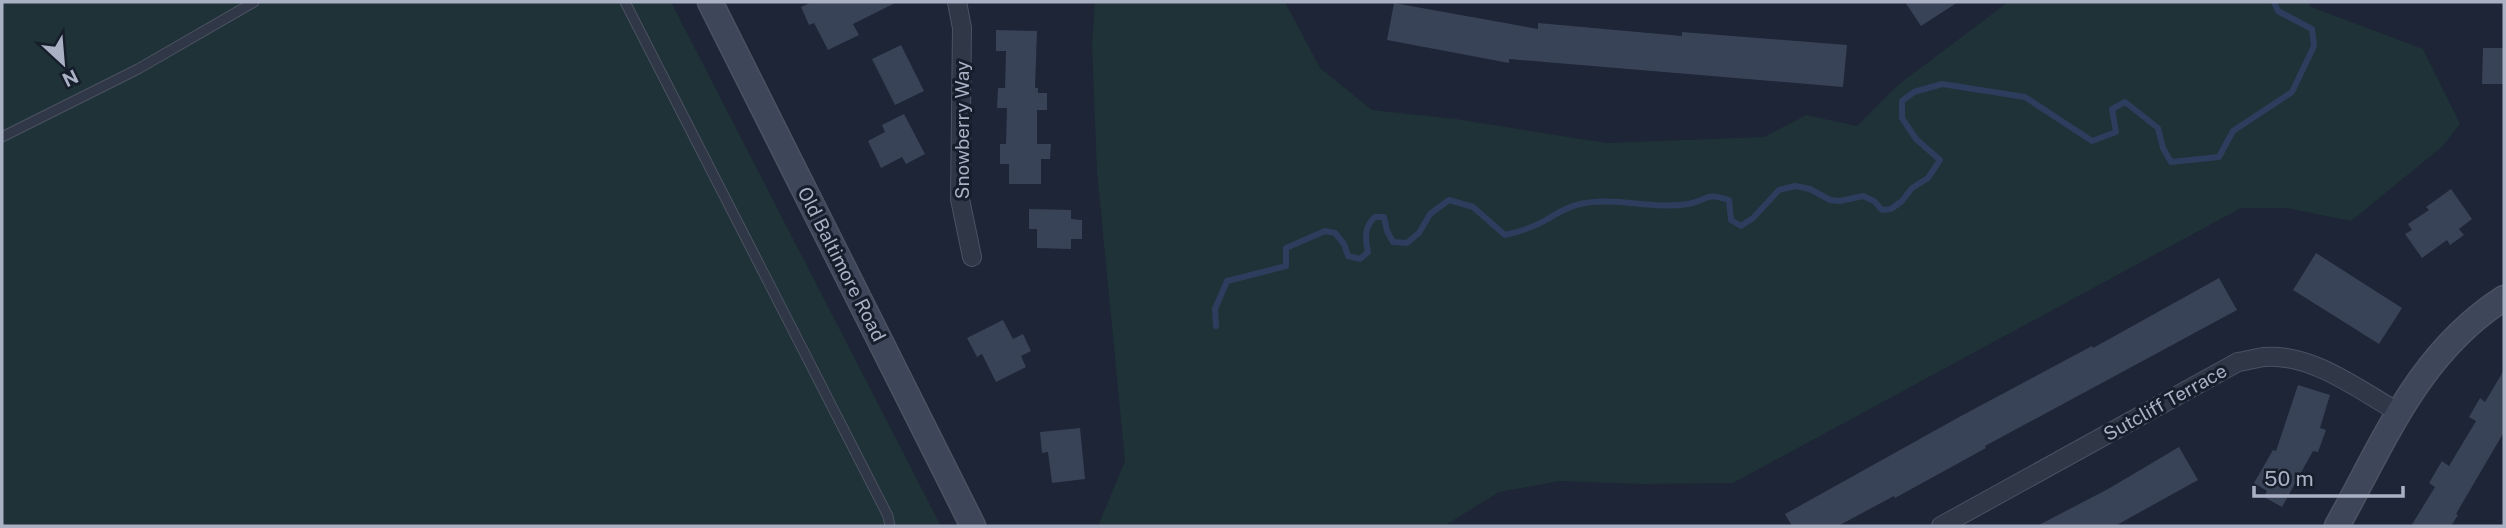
<svg xmlns="http://www.w3.org/2000/svg" width="2506" height="528" viewBox="0 0 2506 528" font-family="'Public Sans',sans-serif">
  <style>
    .green { fill: #1f3237 }
    .lines { fill: none; stroke-linecap: round; stroke-linejoin: round }
    .stream { stroke: #2d3d5d; stroke-width: 6 }
    .building { fill: #384357 }
    .lane-casing { stroke: #4b5262; stroke-width: 11 }
    .street-casing { stroke: #4b5262; stroke-width: 20 }
    .secondary-casing { stroke: #4b5262; stroke-width: 27 }
    .lane { stroke: #303747; stroke-width: 9 }
    .street { stroke: #303747; stroke-width: 18 }
    .secondary { stroke: #3e465a; stroke-width: 24 }
    .labels { text-anchor: middle; stroke-width: 6; stroke-linejoin: round; paint-order: stroke }
    .street-label { font-size: 19px; fill: #aab1c4; stroke: #161d2b }
  </style>
  <rect width="100%" height="100%" fill="#1d2536"/>
  <path class="green" d="M 2,2 L 671,2 L 941,526 L 2,526 Z
    M 1095,2 L 1285,2 L 1320,68 L 1372,110 L 1456,119 L 1606,143 L 1764,137 L 1806,115 L 1857,126 L 1898,85 L 2008,2 L 2311,2 L 2309,6 L 2423,49 L 2460,124 L 2443,146 L 2351,221 L 2287,208 L 2241,208 L 1733,483 L 1642,484 L 1560,481 L 1499,492 L 1444,526 L 1098,526 L 1125,461 L 1097,171 L 1092,44 Z"/>
  <g class="lines">
    <path class="stream" d="M 1216,326 L 1215,309 L 1227,281 L 1286,266 L 1286,248 L 1325,231 L 1335,233 L 1344,244 L 1348,256 L 1360,259 L 1368,252 C 1365,238 1364,227 1375,217 L 1384,217 L 1387,231 L 1393,242 L 1407,243 L 1419,233 L 1430,214 L 1449,200 L 1473,207 L 1505,235 C 1519,232 1534,227 1546,220 C 1557,213 1567,207 1580,204 C 1615,196 1652,210 1688,204 C 1710,200 1703,192 1729,200 L 1731,220 L 1741,226 L 1753,218 L 1779,190 L 1795,186 L 1810,189 L 1830,200 L 1840,201 L 1863,196 L 1874,201 L 1882,210 L 1891,209 L 1902,201 L 1912,188 L 1928,178 L 1940,160 L 1916,139 L 1902,118 L 1902,101 L 1914,92 L 1942,84 L 2025,97 L 2092,141 L 2116,132 L 2112,109 L 2125,102 L 2158,128 L 2163,148 L 2171,162 L 2219,157 L 2233,131 L 2292,92 L 2314,46 L 2312,29 L 2278,11 L 2274,2"/>
  </g>
  <path class="building" d="M 812,2 L 897,2 L 853,24 L 859,35 L 828,50 L 814,23 L 809,25 L 801,7 Z
    M 1905,2 L 1958,2 L 1921,26 Z
    M 1394,3 L 1538,29 L 1538,23 L 1682,36 L 1682,32 L 1847,45 L 1843,87 L 1509,59 L 1509,63 L 1387,40 Z
    M 996,30 L 1037,31 L 1035,88 L 1038,88 L 1038,93 L 1047,93 L 1047,110 L 1037,110 L 1037,144 L 1051,144 L 1050,159 L 1041,159 L 1041,184 L 1009,184 L 1009,164 L 1000,164 L 1000,144 L 1006,144 L 1007,108 L 997,108 L 998,88 L 1005,88 L 1006,51 L 996,51 Z
    M 901,45 L 924,91 L 895,105 L 872,59 Z
    M 2483,48 L 2504,48 L 2504,84 L 2482,84 Z
    M 904,114 L 925,154 L 906,164 L 902,157 L 881,168 L 868,141 L 885,132 L 882,125 Z
    M 2451,189 L 2472,219 L 2459,229 L 2464,235 L 2450,245 L 2447,240 L 2422,258 L 2405,234 L 2412,230 L 2408,224 L 2429,210 L 2426,207 Z
    M 1029,209 L 1071,210 L 1071,219 L 1082,220 L 1082,239 L 1071,239 L 1071,249 L 1037,248 L 1037,229 L 1029,229 Z
    M 2316,253 L 2402,308 L 2379,344 L 2293,290 Z
    M 2219,278 L 2237,310 L 1985,446 L 1986,448 L 1895,498 L 1894,496 L 1838,526 L 1792,526 L 1785,514 L 1961,416 L 2092,346 L 2093,348 Z
    M 1003,320 L 1013,339 L 1023,334 L 1031,351 L 1021,356 L 1026,367 L 996,382 L 982,354 L 977,357 L 967,338 Z
    M 2504,370 L 2504,432 L 2456,514 L 2458,515 L 2451,526 L 2411,526 L 2435,487 L 2429,483 L 2442,461 L 2449,466 L 2476,421 L 2469,417 L 2480,398 L 2485,402 Z
    M 2298,385 L 2330,395 L 2320,428 L 2326,430 L 2318,452 L 2313,451 L 2282,507 L 2264,497 L 2267,491 L 2254,483 L 2273,450 L 2276,451 Z
    M 1080,428 L 1085,479 L 1052,483 L 1048,452 L 1042,453 L 1040,432 Z
    M 2179,447 L 2198,480 L 2115,526 L 2037,526 L 2108,489 Z"/>
  <g class="lines">
    <defs>
      <path id="lane" d="M 625,2 L 888,516 L 890,526
        M 2,137 L 138,69 L 254,2"/>
      <path id="street" d="M 957,2 L 962,28 L 960,199 L 972,257
        M 1941,526 L 2238,362 C 2246,361 2256,358 2264,357 C 2312,353 2359,390 2398,412"/>
      <path id="secondary" d="M 710,2 L 973,526
        M 2337,526 C 2384,442 2418,353 2504,298"/>
    </defs>
    <use href="#lane" class="lane-casing"/>
    <use href="#street" class="street-casing"/>
    <use href="#secondary" class="secondary-casing"/>
    <use href="#lane" class="lane"/>
    <use href="#street" class="street"/>
    <use href="#secondary" class="secondary"/>
  </g>
  <g class="labels">
    <g class="street-label">
      <text transform="translate(962 130) rotate(-90)" y="7">Snowberry Way</text>
      <text transform="translate(842 264) rotate(63)" y="7">Old Baltimore Road</text>
      <text transform="translate(2165 402) rotate(-29)" y="7">Sutcliff Terrace</text>
    </g>
  </g>
  <rect width="2506" height="528" fill="none" stroke="#aab1c4" stroke-width="7"/>
  <g transform="translate(63 63) rotate(154)" stroke="#161d2b" stroke-width="5" paint-order="stroke">
  <path d="M0-5L12 26L0 18L-12 26Z" fill="#aab1c4"/>
  <text y="-10" font-size="19" font-weight="bold" text-anchor="middle" fill="#aab1c4">N</text>
  </g>
  <path d="M2254 486v10h149v-10" fill="none" stroke="#aab1c4" stroke-width="3.5"/>
  <text x="2264" y="486" font-size="21" fill="#aab1c4" stroke="#161d2b" stroke-width="5" paint-order="stroke">50 m</text>
</svg>
